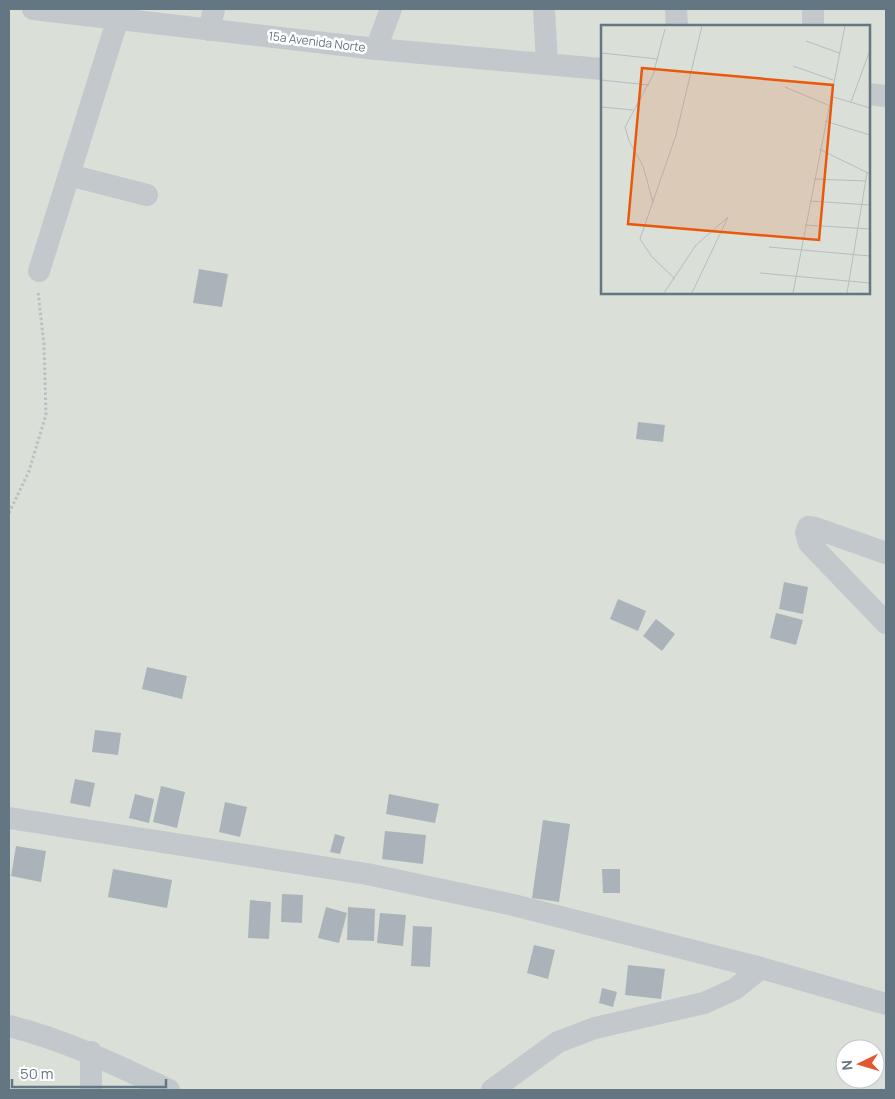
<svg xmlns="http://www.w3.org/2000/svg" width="895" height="1099" viewBox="0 0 895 1099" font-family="Manrope,sans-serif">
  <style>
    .green { fill: #dadfd7; fill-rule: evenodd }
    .building { fill: #aab3b9 }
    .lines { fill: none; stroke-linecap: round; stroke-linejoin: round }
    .path { stroke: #bbbfc2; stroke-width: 3; stroke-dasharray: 2.5 2.5; stroke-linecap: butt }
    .minor { stroke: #c3c8cc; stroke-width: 22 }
    .labels { text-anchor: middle; stroke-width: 5; stroke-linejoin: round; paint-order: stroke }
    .street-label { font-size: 12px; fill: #657683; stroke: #fff }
    .inset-road { fill: none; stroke: #b5bdc2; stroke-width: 1 }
    .view { fill: #e8590c; fill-opacity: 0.15; stroke: #e8590c; stroke-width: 2.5 }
    .inset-edge { fill: none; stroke: #657683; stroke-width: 2.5 }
  </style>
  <rect width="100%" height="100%" fill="#fafaf8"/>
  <path class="green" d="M 9,9 L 886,9 L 886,1090 L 9,1090 ZM 602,26 L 869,26 L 869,292 L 602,292 ZM 845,1049 L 875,1049 L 875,1079 L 845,1079 Z"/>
  <path class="building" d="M 199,269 L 228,274 L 222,307 L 193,303 Z
    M 638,422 L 665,425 L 663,442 L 636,439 Z
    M 784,582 L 808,587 L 803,614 L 779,609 Z
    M 618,599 L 646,611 L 638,631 L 610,619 Z
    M 776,613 L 803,620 L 796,645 L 770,638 Z
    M 656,619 L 675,634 L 662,651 L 643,636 Z
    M 147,667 L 187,676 L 182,699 L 142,689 Z
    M 95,730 L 121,733 L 118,755 L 92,752 Z
    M 75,779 L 95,783 L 90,807 L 70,803 Z
    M 161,786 L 185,792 L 177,828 L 153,822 Z
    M 135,794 L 154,799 L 149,823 L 129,818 Z
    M 389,794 L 439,804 L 435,823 L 386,814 Z
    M 225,802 L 247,807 L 240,837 L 219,832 Z
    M 543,820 L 570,824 L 559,902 L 532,898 Z
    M 385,831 L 426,835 L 423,864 L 382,859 Z
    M 335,834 L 345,837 L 340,854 L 330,852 Z
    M 16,846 L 46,851 L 41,882 L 11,876 Z
    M 113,869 L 172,880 L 167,908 L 108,897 Z
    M 602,869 L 620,869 L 620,893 L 603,893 Z
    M 282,894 L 303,895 L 302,923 L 281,922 Z
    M 250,900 L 271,902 L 269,939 L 248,938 Z
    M 326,907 L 347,913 L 339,943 L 318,938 Z
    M 348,907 L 375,909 L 374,941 L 347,940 Z
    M 380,913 L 406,915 L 403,946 L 377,943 Z
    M 413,926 L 432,927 L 430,967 L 411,966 Z
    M 534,945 L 555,950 L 548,979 L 527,973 Z
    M 628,965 L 665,969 L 661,999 L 625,995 Z
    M 602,988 L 617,992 L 613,1007 L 599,1003 Z"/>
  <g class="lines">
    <path class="path" d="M 9,513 L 29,471 L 46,415 L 44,345 L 38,291"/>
    <path class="minor" d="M 33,9 L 376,49 L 602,69
      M 544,9 L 547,64
      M 676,9 L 677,26
      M 813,9 L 813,26
      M 209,30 L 214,9
      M 376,49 L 391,9
      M 869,94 L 886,96
      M 69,175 L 147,195
      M 39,271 L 118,18
      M 886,553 L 815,528 L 808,527 L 806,533 L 809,543 L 886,623
      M 9,818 L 367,874 L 509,904 L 761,968 L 886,1004
      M 9,1026 C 66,1040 116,1065 169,1090
      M 91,1090 L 91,1052
      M 492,1090 L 558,1042 L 595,1028 L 704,1003 L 735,989 L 761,968"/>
  </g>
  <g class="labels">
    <g class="street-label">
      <text transform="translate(317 42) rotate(7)" y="4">15a Avenida Norte</text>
    </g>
  </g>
  <g transform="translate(601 25)">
    <rect width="269" height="269" fill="#fafaf8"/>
    <path d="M 0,1 L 269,1 L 269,268 L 0,268 Z" fill="#dadfd7"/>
    <path class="inset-road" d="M 205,16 L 238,28M 0,28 L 57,34M 192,41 L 232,55M 0,55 L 48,60M 184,62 L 227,80M 229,71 L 269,83M 250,77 L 269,25M 0,82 L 32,85M 224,96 L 269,110M 218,124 L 269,149M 213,154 L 265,156M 209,176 L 269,180M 52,177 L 42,141 L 28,116 L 24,102 L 52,50 L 64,4M 204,200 L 269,204M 168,222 L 269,231M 159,248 L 269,258M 74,254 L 51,232 L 39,214 L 75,110 L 101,1M 63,268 L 95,220 L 127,192 L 91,268M 192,268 L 244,1M 246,268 L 266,148"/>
    <path class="view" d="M 41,43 L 232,60 L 218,215 L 27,199 Z"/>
    <rect width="269" height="269" class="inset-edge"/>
  </g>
  <rect width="895" height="1099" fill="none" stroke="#657683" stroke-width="20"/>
  <g transform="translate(860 1064) rotate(265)"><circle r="24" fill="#ffffff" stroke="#c1c8cd"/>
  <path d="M0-4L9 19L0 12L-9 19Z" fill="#e4572e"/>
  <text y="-8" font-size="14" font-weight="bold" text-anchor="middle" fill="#657683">N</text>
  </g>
  <path d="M12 1079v8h154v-8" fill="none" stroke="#657683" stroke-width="2.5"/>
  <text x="20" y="1079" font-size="15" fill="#657683" stroke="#ffffff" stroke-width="4" paint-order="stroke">50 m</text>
</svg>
